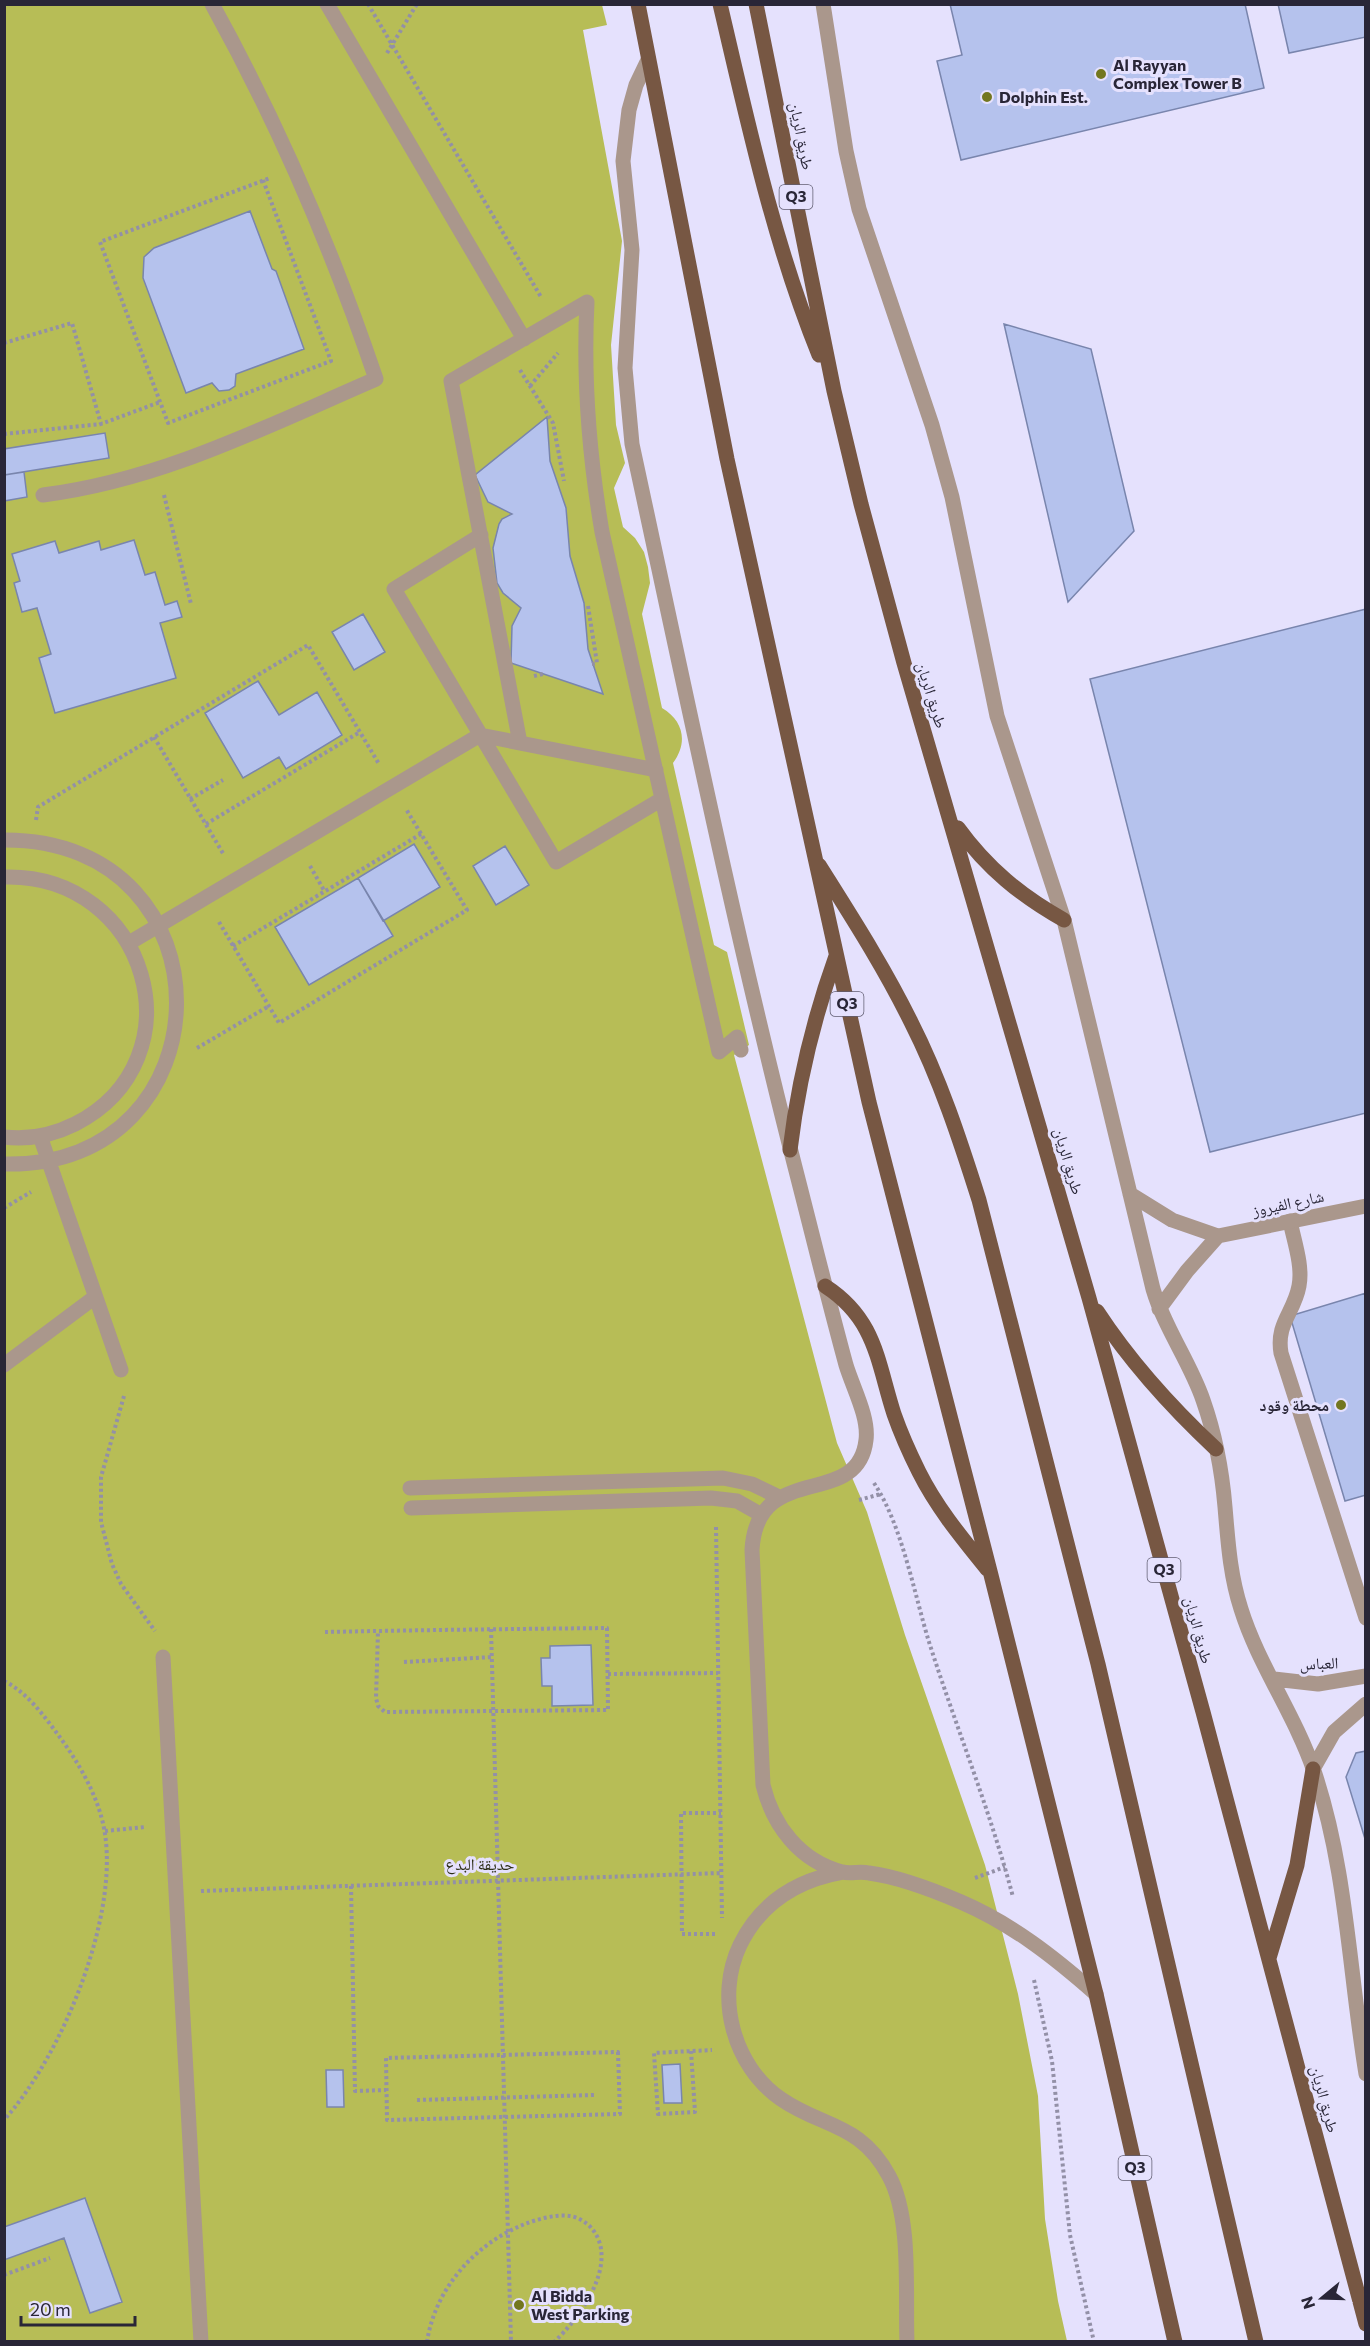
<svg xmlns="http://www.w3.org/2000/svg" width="1370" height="2346" viewBox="0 0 1370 2346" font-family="Commissioner,'Noto Naskh Arabic',sans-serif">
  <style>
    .green { fill: #b7bd56 }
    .building { fill: #b5c2ed; stroke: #7985ad; stroke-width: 1.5 }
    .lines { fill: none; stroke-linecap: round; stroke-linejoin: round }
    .path { stroke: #9390a7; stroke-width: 4; stroke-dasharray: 3 3; stroke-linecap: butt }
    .lane { stroke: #aa978c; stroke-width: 15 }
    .street { stroke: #aa978c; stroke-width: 15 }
    .primary { stroke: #775743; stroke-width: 15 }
    .poi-dot { fill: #73771f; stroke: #e5e1fd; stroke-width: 2 }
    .labels { text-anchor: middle; stroke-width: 6; stroke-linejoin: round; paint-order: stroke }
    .shield { fill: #e5e1fd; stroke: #615e72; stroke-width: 1.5 }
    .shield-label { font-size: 15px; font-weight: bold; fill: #292637 }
    .poi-label { font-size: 16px; font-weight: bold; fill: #292637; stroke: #e5e1fd; text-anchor: start }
    .street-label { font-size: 16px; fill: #292637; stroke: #e5e1fd }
    .park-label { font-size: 16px; fill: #2b2d15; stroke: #e5e1fd }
  </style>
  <rect width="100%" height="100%" fill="#e5e1fd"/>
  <path class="green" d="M 5,5 L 602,5 L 607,25 L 583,30 L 622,241 L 611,345 L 616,425 L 625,463 L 614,488 L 623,527 L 635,538 L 644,552 L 648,567 L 650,583 L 642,614 L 662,708 C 684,721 688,743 673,763 L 714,945 L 727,952 L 749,1045 L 734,1055 L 837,1443 L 867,1512 L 905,1635 L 985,1865 L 1018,1994 L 1038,2096 L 1045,2219 L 1058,2301 L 1067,2341 L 5,2341 Z"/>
  <path class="building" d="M 950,4 L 1245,4 L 1264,88 L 961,160 L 937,61 L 962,55 Z
    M 1278,4 L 1366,4 L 1366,37 L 1289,53 Z
    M 250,211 L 272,269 L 276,271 L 304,349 L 236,374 L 235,386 L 229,390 L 219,391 L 212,383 L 186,393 L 143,278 L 144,257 L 154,248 Z
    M 1004,324 L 1091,349 L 1134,531 L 1068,602 Z
    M 547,417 L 550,461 L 566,508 L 570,556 L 584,603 L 588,649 L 603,694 L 511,663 L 512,626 L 521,608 L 503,593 L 497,583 L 493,548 L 499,524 L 502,519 L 512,514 L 488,502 L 475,475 Z
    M 105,433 L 109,458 L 4,475 L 4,449 Z
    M 24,472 L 27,497 L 4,501 L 4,475 Z
    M 134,540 L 145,575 L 155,572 L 165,605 L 177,601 L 182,617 L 160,623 L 176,678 L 55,713 L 39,658 L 51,654 L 37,608 L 22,612 L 14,583 L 20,581 L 12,554 L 55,541 L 59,553 L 99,541 L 101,550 Z
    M 1366,609 L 1366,1113 L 1210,1152 L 1090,679 Z
    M 363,614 L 385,652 L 354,670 L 332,632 Z
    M 258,681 L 279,715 L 317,692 L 342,735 L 286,769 L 279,757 L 243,778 L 205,713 Z
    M 414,844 L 440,887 L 383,921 L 358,878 Z
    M 505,846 L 529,885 L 496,905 L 473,866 Z
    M 358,878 L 393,936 L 309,985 L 275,927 Z
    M 1366,1293 L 1366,1495 L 1345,1501 L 1290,1316 Z
    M 591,1645 L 593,1705 L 552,1706 L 552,1686 L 542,1686 L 541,1658 L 550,1658 L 550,1646 Z
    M 1366,1751 L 1366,1842 L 1346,1777 L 1356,1753 Z
    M 680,2064 L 682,2103 L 664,2103 L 662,2065 Z
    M 326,2070 L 343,2070 L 344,2107 L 327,2107 Z
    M 85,2198 L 122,2302 L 90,2313 L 64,2238 L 4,2260 L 4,2227 Z"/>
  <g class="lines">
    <path class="path" d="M 368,4 L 541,297
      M 387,53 L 417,4
      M 263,180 L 331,361 L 168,423 L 100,242 L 270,178
      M 4,343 L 72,323 L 101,424
      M 520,370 L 553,423 L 564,481
      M 530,386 L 558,353
      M 4,434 L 101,424 L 160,402
      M 164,495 L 191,604
      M 588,606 L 597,663 L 592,664
      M 534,676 L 543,674
      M 154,737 L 224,855
      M 190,799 L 223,780
      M 36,820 L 38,807 L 308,645 L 379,764
      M 206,824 L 360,732
      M 310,866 L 325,892
      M 219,922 L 279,1023 L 467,910 L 406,809
      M 233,946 L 421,834
      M 197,1048 L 269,1006
      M 4,1208 L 31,1192
      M 124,1396 L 101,1477 L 101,1522 L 112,1564 L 121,1584 L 155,1631
      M 874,1483 C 902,1525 914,1593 929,1642 C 956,1727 990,1810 1013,1897
      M 859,1500 L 881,1494
      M 716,1527 L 722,1918
      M 491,1629 L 511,2342
      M 325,1632 C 419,1630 513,1629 607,1628 L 608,1710 L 385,1712 L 378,1706 L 376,1698 L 378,1631
      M 404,1662 L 492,1657
      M 608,1674 L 718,1673
      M 4,1681 C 27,1692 44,1716 59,1736 C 79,1763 100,1799 105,1834 C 118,1920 61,2057 4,2120
      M 105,1831 L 145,1827
      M 975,1878 L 1005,1867
      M 351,1886 L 355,2091 L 386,2090
      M 201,1891 L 721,1873
      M 715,1934 L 682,1934 L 681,1813 L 721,1813
      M 1034,1980 L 1052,2061 L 1070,2235 L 1094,2342
      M 691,2051 L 695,2112 L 658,2114 L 654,2053 L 712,2050
      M 618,2052 L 620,2114 L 387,2120 L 386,2058 Z
      M 417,2100 L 594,2095
      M 4,2275 L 50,2258
      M 427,2342 C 435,2288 476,2243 525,2224 C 538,2219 556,2214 570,2216 C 578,2217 588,2223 593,2230 C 619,2264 580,2318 554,2342"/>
    <path class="lane" d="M 648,60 L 636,85 L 629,110 L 623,161 L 632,250 L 625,368 L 632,444 C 684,685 734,928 795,1167 C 812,1233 828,1299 846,1365 C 853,1388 869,1417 866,1440 C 858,1511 757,1459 752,1550 L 763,1785 C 773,1826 800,1861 842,1872 C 851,1874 860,1871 869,1873 C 900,1877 933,1890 961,1902 C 1012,1924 1054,1957 1096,1994
      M 1290,1221 C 1294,1241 1303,1266 1299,1286 C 1294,1313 1276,1323 1281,1353 L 1366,1618
      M 410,1488 L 723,1478 L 752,1484 L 779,1497
      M 411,1508 L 711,1498 L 737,1501 L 760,1514
      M 843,1872 C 797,1880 761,1902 740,1945 C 715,1997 733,2066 781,2099 C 823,2128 861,2123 889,2176 C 912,2218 905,2293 907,2342"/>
    <path class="street" d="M 327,4 L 524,339
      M 823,4 L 846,151 L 859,209 L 932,425 L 952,497 L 997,716 L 1064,920 L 1153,1289 C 1165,1329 1190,1362 1203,1400 C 1215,1434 1222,1471 1225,1507 C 1228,1542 1230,1575 1241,1609 C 1258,1664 1295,1715 1314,1771 C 1347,1869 1349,1972 1366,2074
      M 43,495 C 162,480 267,426 376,379 C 332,249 279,125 212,4
      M 481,535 L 394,589 L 556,862 L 662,799
      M 520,743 L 451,381 L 587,302 C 583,380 589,455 602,532 L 719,1052 L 737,1037 L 741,1050
      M 4,840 C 237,839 231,1170 4,1164
      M 4,877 C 148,873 202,1059 75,1124 C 53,1135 29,1140 4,1137
      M 129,943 L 480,735 L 656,770
      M 40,1136 L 121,1370
      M 1130,1194 L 1172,1220 L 1218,1236 L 1366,1206
      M 1159,1309 L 1187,1271 L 1218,1236
      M 4,1365 L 95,1297
      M 163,1657 L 201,2342
      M 1274,1679 L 1318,1684 L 1366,1676
      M 1313,1769 L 1334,1732 L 1366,1704"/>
    <path class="primary" d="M 638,4 L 727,459 L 869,1102 L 991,1575 L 1096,1994 L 1175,2342
      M 720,4 C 748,123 773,241 819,355
      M 756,4 L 834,391 L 861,504 L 904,663 L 1089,1298 L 1203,1712 L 1366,2324
      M 958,828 C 987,868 1021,896 1064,920
      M 819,865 C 851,916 884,967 911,1022 C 940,1079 960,1140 979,1200 L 1098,1664 L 1256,2342
      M 790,1150 C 798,1083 813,1020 836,956
      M 825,1286 C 876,1319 877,1361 894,1414 C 901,1434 910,1454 919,1472 C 937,1508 962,1538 987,1569
      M 1097,1311 C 1131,1363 1171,1407 1216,1449
      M 1269,1958 L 1297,1865 L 1313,1769"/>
  </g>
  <g class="poi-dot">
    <circle cx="1101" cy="74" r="6"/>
    <circle cx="987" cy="97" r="6"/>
    <circle cx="1341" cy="1405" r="6"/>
    <circle cx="519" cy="2305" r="6"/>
  </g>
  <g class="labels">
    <g class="shield">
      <rect x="779.5" y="185" width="33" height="24" rx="4.5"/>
      <rect x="830.5" y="992" width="33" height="24" rx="4.5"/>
      <rect x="1147.5" y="1558" width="33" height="24" rx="4.5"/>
      <rect x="1118.5" y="2156" width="33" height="24" rx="4.5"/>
    </g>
    <g class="shield-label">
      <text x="796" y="202">Q3</text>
      <text x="847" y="1009">Q3</text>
      <text x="1164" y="1575">Q3</text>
      <text x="1135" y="2173">Q3</text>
    </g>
    <g class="poi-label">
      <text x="1113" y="71">Al Rayyan<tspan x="1113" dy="18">Complex Tower B</tspan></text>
      <text x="999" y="103">Dolphin Est.</text>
      <text x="1329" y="1411" text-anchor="end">محطة وقود</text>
      <text x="531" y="2302">Al Bidda<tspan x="531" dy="18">West Parking</tspan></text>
    </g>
    <g class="street-label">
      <text transform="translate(802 136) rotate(79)" y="6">طريق الريان</text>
      <text transform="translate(932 695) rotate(73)" y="6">طريق الريان</text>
      <text transform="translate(1069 1161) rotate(74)" y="6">طريق الريان</text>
      <text transform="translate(1288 1203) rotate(-12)" y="6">شارع الفيروز</text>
      <text transform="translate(1199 1630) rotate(75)" y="6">طريق الريان</text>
      <text transform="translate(1319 1663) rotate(-2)" y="6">العباس</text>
      <text transform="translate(1325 2099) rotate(75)" y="6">طريق الريان</text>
    </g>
    <g class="park-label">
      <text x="480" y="1870">حديقة البدع</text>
    </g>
  </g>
  <rect width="1370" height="2346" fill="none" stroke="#292637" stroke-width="12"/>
  <g transform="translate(1322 2298) rotate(251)" stroke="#e5e1fd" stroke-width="4.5" paint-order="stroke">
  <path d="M0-4.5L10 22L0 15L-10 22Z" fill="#292637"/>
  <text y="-9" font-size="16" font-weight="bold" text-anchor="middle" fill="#292637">N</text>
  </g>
  <path d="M21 2316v9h114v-9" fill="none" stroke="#292637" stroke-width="3"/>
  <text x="30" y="2316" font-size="18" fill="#292637" stroke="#e5e1fd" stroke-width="4.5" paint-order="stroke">20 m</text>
</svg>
